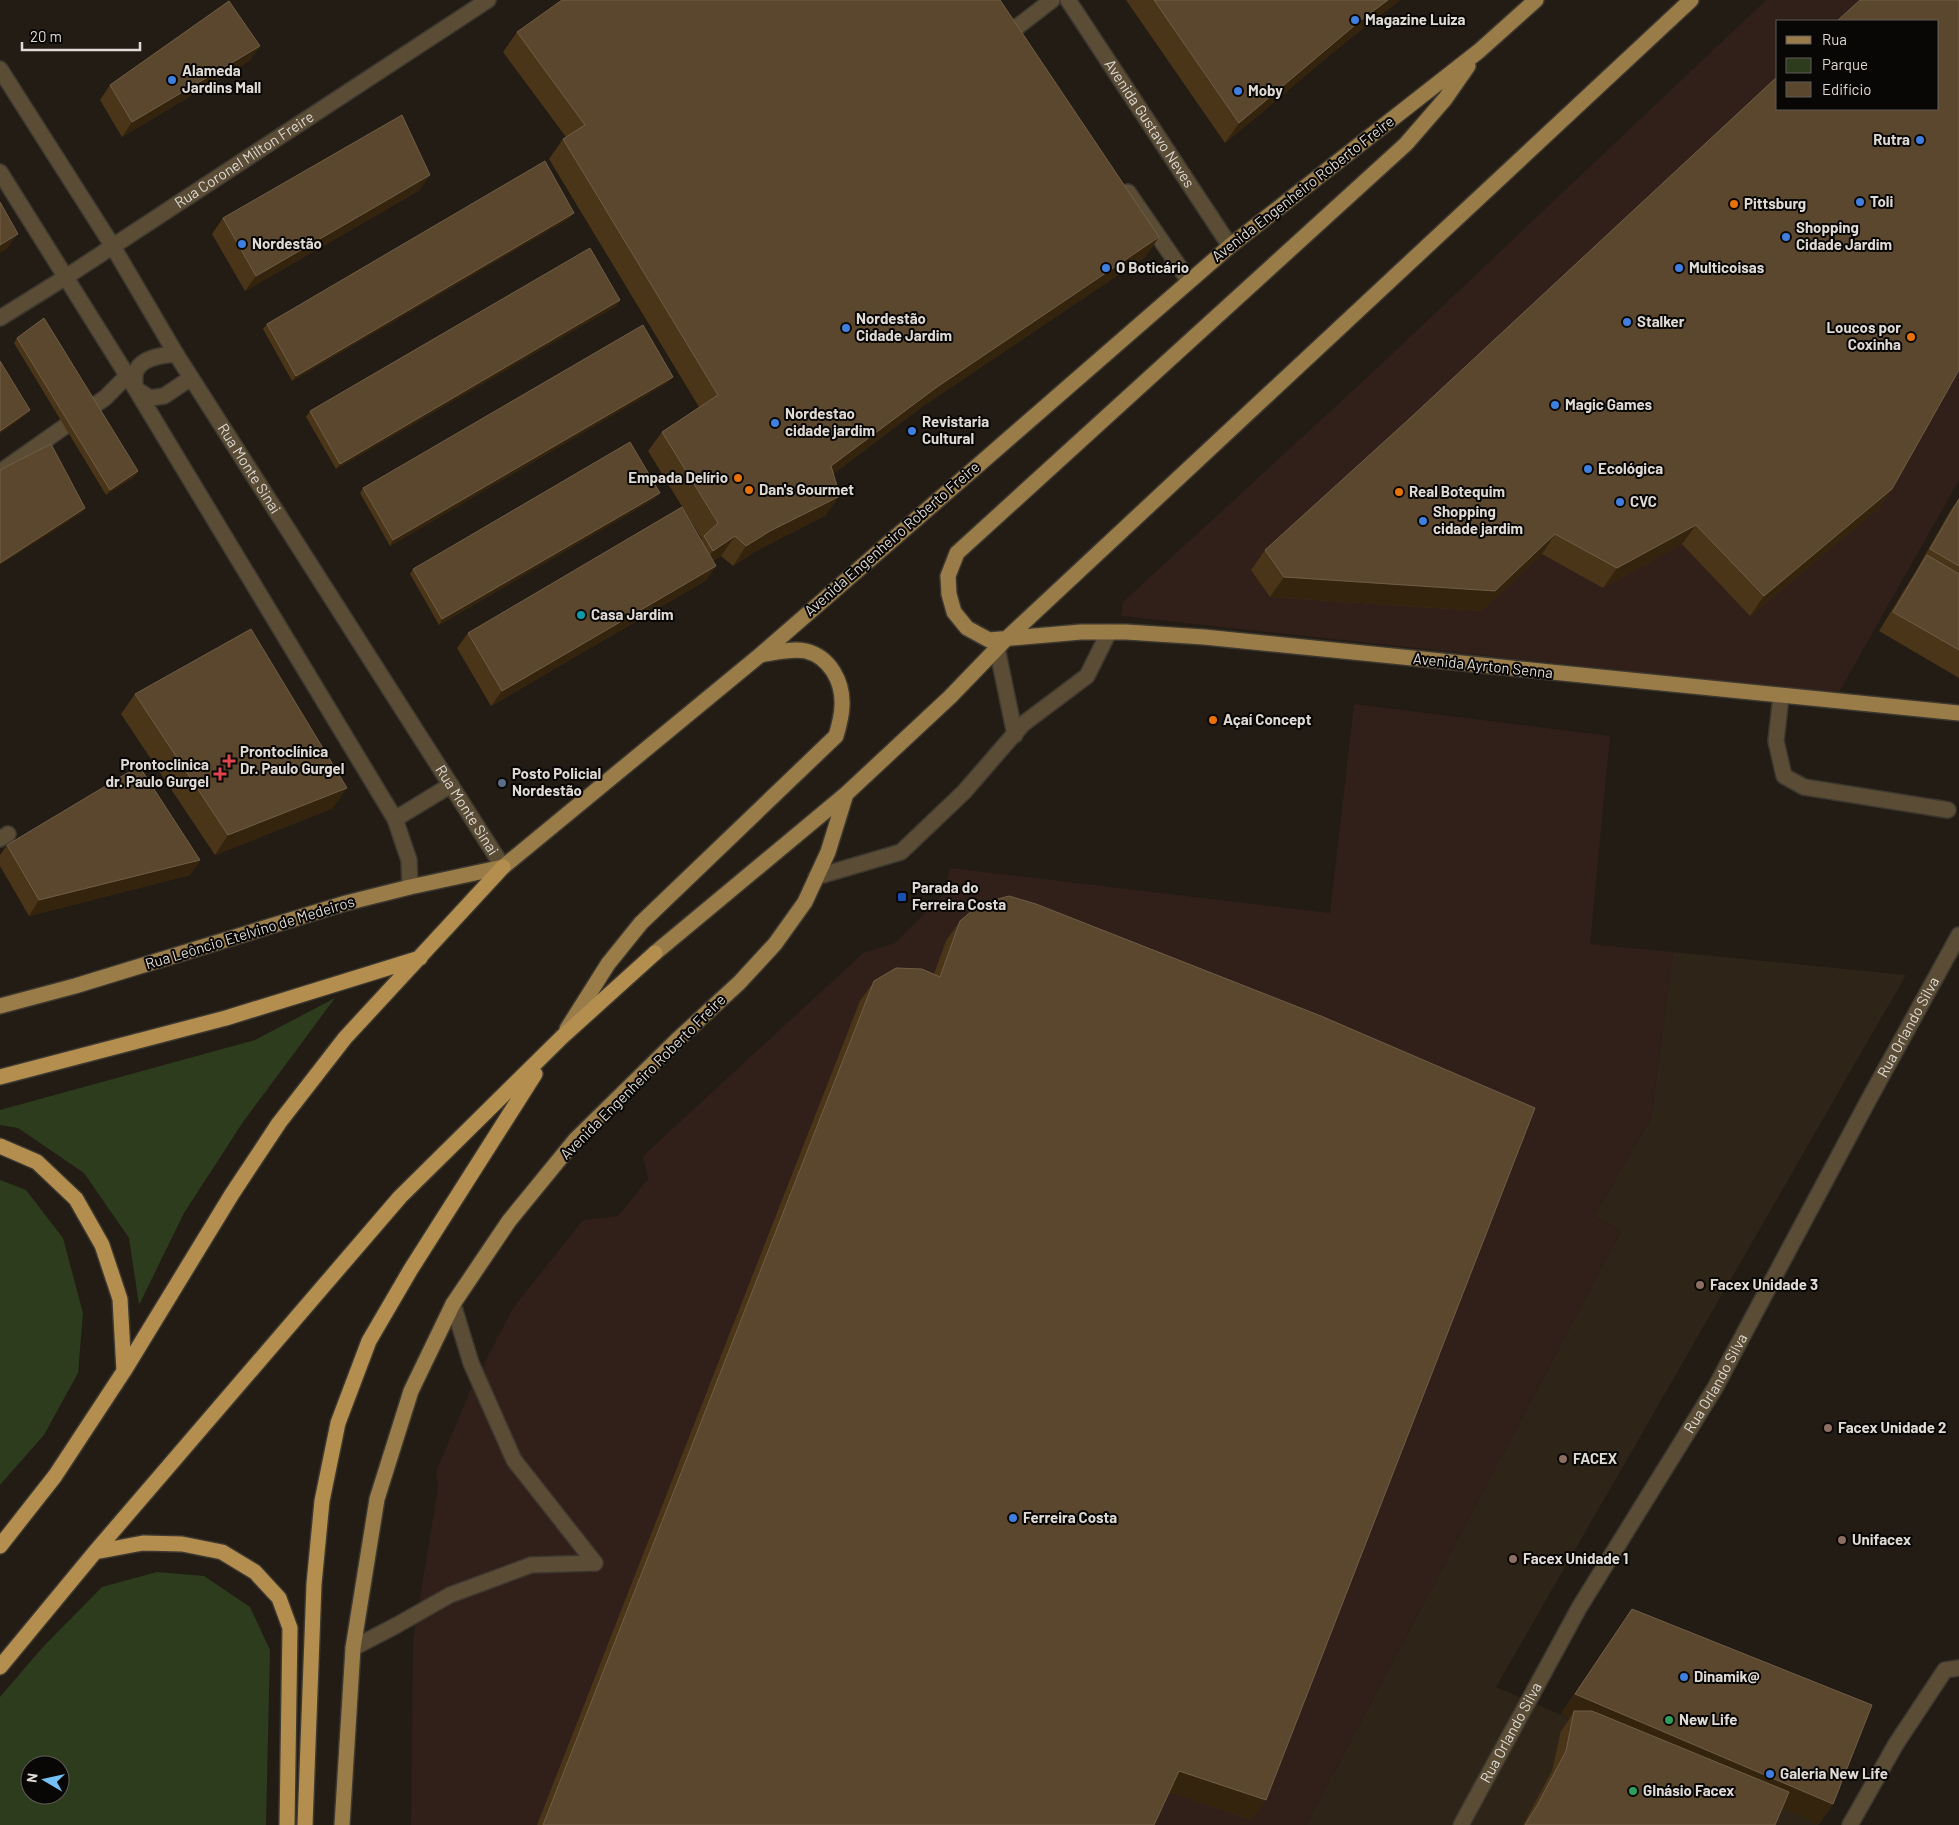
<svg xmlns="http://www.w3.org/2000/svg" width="1959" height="1825" viewBox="0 0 1959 1825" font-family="Barlow,sans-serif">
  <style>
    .commercial { fill: #311f19; fill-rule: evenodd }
    .built { fill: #2e2417 }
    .green { fill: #2c3c1c; fill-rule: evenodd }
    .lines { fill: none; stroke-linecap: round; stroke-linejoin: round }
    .minor-casing { stroke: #3c372f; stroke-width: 18 }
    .major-casing { stroke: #3c372f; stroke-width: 18 }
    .highway-casing { stroke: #3c372f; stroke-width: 18 }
    .minor { stroke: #5b4d35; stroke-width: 15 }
    .major { stroke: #9a7c48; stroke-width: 15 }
    .highway { stroke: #b38e4f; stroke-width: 15 }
    .wall { fill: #4b3518 }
    .shaded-wall { fill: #34240e }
    .building { fill: #5b472d; stroke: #705e47 }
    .shop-dot { fill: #3f7fe0; stroke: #090705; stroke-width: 2 }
    .food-dot { fill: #e8710a; stroke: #090705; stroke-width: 2 }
    .culture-dot { fill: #0f9aa8; stroke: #090705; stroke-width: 2 }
    .health-dot { fill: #e0444e; stroke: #090705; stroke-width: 2 }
    .service-dot { fill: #5c6f8a; stroke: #090705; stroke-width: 2 }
    .transit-dot { fill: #1a4fb4; stroke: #090705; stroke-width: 2 }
    .education-dot { fill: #8d6e63; stroke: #090705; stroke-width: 2 }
    .leisure-dot { fill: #2e9e5b; stroke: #090705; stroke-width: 2 }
    .labels { text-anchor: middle; stroke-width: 4; stroke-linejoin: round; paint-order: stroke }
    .poi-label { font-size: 15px; font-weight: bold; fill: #dfdad5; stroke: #090705; text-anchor: start }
    .street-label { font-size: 15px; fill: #dfdad5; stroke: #090705 }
  </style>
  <rect width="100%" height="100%" fill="#221c14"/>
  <path class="commercial" d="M 1766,0 L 1959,0 L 1959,480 L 1838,694 L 1121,616 L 1123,602 L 1373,372 ZM 1778,21 L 1938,21 L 1938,109 L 1778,109 Z
    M 1354,704 L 1610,736 L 1590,944 L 1673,952 L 1651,1118 L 1594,1216 L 1621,1231 L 1306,1825 L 411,1825 L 413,1641 L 438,1487 L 436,1472 L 469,1393 L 513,1308 L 583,1220 L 618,1216 L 648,1179 L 643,1156 L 863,953 L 895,943 L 944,894 L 950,868 L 1330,913 Z"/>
  <path class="built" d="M 1673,952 L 1906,975 L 1496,1687 L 1819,1824 L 1818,1825 L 1306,1825 L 1621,1231 L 1594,1216 L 1651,1118 Z"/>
  <path class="green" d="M 335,998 L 243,1122 L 184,1213 L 139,1305 L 129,1238 L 84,1173 L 18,1128 L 0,1125 L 0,1110 L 255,1040 Z
    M 0,1180 L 26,1190 L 63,1238 L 83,1313 L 78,1373 L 44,1435 L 0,1485 Z
    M 157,1572 L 204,1576 L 250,1607 L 270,1650 L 266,1825 L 0,1825 L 0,1697 L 42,1648 L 102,1587 ZM 30,1765 L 60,1765 L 60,1795 L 30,1795 Z"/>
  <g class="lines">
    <defs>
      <g id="minor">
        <path id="s1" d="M 1068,0 L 1230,246"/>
        <path d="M 1017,27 L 1052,0"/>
        <path id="s2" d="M 0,69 L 112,245 L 176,354 L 503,867"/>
        <path d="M 0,172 L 135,388 L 395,819 L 409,860 L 410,887"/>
        <path d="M 1128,192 L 1189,281"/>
        <path id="s3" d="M 0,318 L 66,277 L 488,0"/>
        <path d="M 135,388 C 135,383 134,376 136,371 C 142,357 163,355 176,354"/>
        <path d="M 136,389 L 150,398 L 164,396 L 191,378"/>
        <path d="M 92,407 L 105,398 L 127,376"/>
        <path d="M 3,470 L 64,427"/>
        <path d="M 997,648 L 1015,735"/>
        <path d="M 1781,696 L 1776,741 L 1784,776 L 1804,787 L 1948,810"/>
        <path d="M 395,819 L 451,785"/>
        <path d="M 0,839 L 8,834"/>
        <path d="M 816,877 L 901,852 L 964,792 L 1023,724 L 1087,676 L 1109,632"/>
        <path d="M 453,1304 L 471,1363 L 514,1460 L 595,1563"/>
        <path d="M 353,1648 L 397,1625 L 450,1595 L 531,1565 L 595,1563"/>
        <path id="s4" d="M 1461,1825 L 1579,1608 L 1715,1388 L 1868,1101 L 1959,935"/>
        <path d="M 1850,1825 L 1896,1744 L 1945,1670 L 1959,1668"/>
      </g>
      <path id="major" d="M 1468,66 L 1445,99 L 1406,144 L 957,553 L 948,576 L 949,594 L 954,612 L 967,628 L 989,640 L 1081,632 L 1126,632 L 1204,637 L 1959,713
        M 655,953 L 846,794 L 950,697 L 1006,639 L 1691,0
        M 0,1006 L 75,986 L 346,903 L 410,887 L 503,867 L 759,656 L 1230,246 L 1479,51 L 1536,0
        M 567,1029 L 608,964 L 641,923 L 836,736 C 839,726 842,715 842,705 C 843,682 830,657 806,651 C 791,648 774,653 760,655
        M 342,1825 L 353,1648 L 377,1499 L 411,1391 L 453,1304 L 509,1221 L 576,1139 L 677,1040 L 739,983 L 775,944 L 805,902 L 828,852 L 846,794"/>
      <path id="highway" d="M 0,1077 L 226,1018 L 420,958
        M 0,1146 L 37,1162 L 76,1199 L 102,1245 L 120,1299 L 124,1371
        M 0,1546 L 55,1476 L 124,1371 L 232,1194 L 279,1123 L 345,1038 L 503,867
        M 95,1552 L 143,1543 L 182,1544 L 222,1552 L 255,1572 L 279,1598 L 290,1628 L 287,1825
        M 0,1667 L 95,1552 L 400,1197 L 562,1037 L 655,953
        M 305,1825 L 314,1584 L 322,1501 L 338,1423 L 369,1341 L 411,1269 L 535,1074"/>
    </defs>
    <use href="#minor" class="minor-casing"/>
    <use href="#major" class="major-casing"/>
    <use href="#highway" class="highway-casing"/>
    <use href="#minor" class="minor"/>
    <use href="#major" class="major"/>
    <use href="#highway" class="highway"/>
  </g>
  <path class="wall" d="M 1126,0 L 1400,0 L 1348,40 L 1225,143 Z
    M 517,32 L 1159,237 L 1145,257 L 923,406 L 833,474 L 826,515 L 756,551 L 733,566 L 721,556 L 713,561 L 716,566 L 705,581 L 491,706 L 457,648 L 468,633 L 701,540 L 702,539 L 648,451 L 662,432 L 699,407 L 549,159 L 563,139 L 566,137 L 503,52 Z
    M 260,46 L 249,61 L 122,137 L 100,100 L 110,85 Z
    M 420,190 L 245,291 L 212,234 L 223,218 Z
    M 570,218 L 292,381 L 263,329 L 267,324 Z
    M 620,300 L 616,306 L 336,469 L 306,417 L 310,411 Z
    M 17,338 L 138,471 L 134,477 L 106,495 L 14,343 Z
    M 669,382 L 390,546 L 360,493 L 363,488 Z
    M 1892,489 L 1878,509 L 1750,616 L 1682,544 L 1603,588 L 1542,554 L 1481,611 L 1270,597 L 1251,570 L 1265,550 Z
    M 656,498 L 439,625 L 410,574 L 413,569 Z
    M 1959,498 L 1959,678 L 1879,631 L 1917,569 L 1950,511 Z
    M 135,694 L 333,808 L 215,855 L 121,714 Z
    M 7,845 L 200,860 L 190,875 L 29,916 L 0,866 L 0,855 Z
    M 960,921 L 1252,1820 L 1169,1792 L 1154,1825 L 537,1825 L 860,1001 L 874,981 L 934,974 L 946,941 Z
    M 1618,1629 L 1833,1804 L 1819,1824 L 1782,1808 L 1775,1825 L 1523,1825 L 1552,1771 L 1561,1731 L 1570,1718 L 1561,1714 Z"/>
  <path class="shaded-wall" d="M 1388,0 L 1400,0 L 1348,40 L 1225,143 L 1239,123 L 1361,20 Z
    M 260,46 L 249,61 L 122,137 L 132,122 Z
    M 430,175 L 420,190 L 245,291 L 256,276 Z
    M 574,213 L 570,218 L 292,381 L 296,376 Z
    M 18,234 L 7,249 L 0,253 L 0,245 Z
    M 1159,237 L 1145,257 L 923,406 L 817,486 L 831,466 L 937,387 Z
    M 620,300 L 616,306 L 336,469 L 340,464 Z
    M 673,377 L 669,382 L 390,546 L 393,540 Z
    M 30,410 L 26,415 L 0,434 L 0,431 Z
    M 138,471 L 134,477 L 106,495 L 110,490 Z
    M 1892,489 L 1878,509 L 1750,616 L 1764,596 Z
    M 660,493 L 656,498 L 439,625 L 442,619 Z
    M 840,496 L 826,515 L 756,551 L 733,566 L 746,546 L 770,531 Z
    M 85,508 L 82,513 L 0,565 L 0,563 Z
    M 1696,525 L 1682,544 L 1603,588 L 1617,568 Z
    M 1555,534 L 1542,554 L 1481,611 L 1270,597 L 1284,577 Z
    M 735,536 L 721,556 L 699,571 L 713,551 Z
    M 716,566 L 705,581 L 491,706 L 502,691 Z
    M 347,788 L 333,808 L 215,855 L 228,835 Z
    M 200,860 L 190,875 L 29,916 L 39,900 Z
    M 1575,1694 L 1833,1804 L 1819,1824 L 1573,1719 L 1574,1711 L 1570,1718 L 1561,1714 Z
    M 1179,1771 L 1266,1800 L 1252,1820 L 1165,1791 Z"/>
  <path class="building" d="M 562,0 L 1000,0 L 1159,237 L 937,387 L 831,466 L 840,496 L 770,531 L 746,546 L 735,536 L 713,551 L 704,536 L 718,523 L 662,432 L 718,395 L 563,139 L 585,125 L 517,32 Z
    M 1154,0 L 1388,0 L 1361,20 L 1239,123 Z
    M 1860,0 L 1959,0 L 1959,370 L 1892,489 L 1764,596 L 1696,525 L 1617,568 L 1555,534 L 1495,591 L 1284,577 L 1265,550 L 1408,420 L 1778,76 L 1778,109 L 1938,109 L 1938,21 L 1837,21 Z
    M 229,1 L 260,46 L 132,122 L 110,85 Z
    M 402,115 L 430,175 L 256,276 L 223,218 Z
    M 545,161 L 574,213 L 296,376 L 267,324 Z
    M 0,202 L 18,234 L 0,245 Z
    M 590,248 L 620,300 L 340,464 L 310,411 Z
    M 44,318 L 138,471 L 110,490 L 17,338 Z
    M 643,325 L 673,377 L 393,540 L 363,488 Z
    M 0,361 L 30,410 L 0,431 Z
    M 630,442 L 660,493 L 442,619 L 413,569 Z
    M 51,444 L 85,508 L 0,563 L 0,470 Z
    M 1959,499 L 1959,566 L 1930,549 Z
    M 682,507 L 716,566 L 502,691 L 468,633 Z
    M 1927,555 L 1959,574 L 1959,650 L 1893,612 Z
    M 251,629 L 347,788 L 228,835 L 135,694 Z
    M 139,766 L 200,860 L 39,900 L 7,845 Z
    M 1009,896 L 1036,904 L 1321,1016 L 1535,1108 L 1266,1800 L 1179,1771 L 1154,1825 L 543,1825 L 874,981 L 896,968 L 922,969 L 940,977 L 960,921 L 980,904 Z
    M 1632,1609 L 1872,1705 L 1833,1804 L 1575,1694 Z
    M 1574,1711 L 1592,1711 L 1789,1792 L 1775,1825 L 1525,1825 L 1538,1804 L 1566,1751 Z"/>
  <g class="shop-dot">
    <circle cx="1355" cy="20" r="5"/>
    <circle cx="172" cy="80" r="5"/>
    <circle cx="1238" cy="91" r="5"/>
    <circle cx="1920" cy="140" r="5"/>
    <circle cx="1860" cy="202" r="5"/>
    <circle cx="1786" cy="237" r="5"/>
    <circle cx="242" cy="244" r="5"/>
    <circle cx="1106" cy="268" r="5"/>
    <circle cx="1679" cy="268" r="5"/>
    <circle cx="1627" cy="322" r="5"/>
    <circle cx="846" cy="328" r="5"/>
    <circle cx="1555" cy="405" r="5"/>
    <circle cx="775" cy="423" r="5"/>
    <circle cx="912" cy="431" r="5"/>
    <circle cx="1588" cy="469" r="5"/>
    <circle cx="1620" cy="502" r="5"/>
    <circle cx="1423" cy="521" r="5"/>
    <circle cx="1013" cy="1518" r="5"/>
    <circle cx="1684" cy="1677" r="5"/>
    <circle cx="1770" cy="1774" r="5"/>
  </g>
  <g class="food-dot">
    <circle cx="1734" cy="204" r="5"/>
    <circle cx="1911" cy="337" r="5"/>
    <circle cx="738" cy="478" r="5"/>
    <circle cx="749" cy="490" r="5"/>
    <circle cx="1399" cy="492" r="5"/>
    <circle cx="1213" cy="720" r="5"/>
  </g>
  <circle class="culture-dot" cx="581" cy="615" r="5"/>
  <g class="health-dot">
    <path d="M226.5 753.5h5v5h5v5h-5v5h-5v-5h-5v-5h5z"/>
    <path d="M217.5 766.5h5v5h5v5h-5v5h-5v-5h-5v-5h5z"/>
  </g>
  <circle class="service-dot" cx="502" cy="783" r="5"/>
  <rect class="transit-dot" x="897" y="892" width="10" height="10" rx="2.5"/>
  <g class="education-dot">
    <circle cx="1700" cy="1285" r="5"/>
    <circle cx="1828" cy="1428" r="5"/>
    <circle cx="1563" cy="1459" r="5"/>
    <circle cx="1842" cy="1540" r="5"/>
    <circle cx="1513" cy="1559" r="5"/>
  </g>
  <g class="leisure-dot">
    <circle cx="1669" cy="1720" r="5"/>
    <circle cx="1633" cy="1791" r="5"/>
  </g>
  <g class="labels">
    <g class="poi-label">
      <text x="1365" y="25">Magazine Luiza</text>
      <text x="182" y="76">Alameda<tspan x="182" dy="17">Jardins Mall</tspan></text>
      <text x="1248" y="96">Moby</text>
      <text x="1910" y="145" text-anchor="end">Rutra</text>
      <text x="1870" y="207">Toli</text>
      <text x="1744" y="209">Pittsburg</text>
      <text x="1796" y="233">Shopping<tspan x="1796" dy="17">Cidade Jardim</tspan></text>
      <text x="252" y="249">Nordestão</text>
      <text x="1116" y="273">O Boticário</text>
      <text x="1689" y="273">Multicoisas</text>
      <text x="856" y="324">Nordestão<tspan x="856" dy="17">Cidade Jardim</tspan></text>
      <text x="1637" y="327">Stalker</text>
      <text x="1901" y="333" text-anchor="end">Loucos por<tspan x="1901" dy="17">Coxinha</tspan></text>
      <text x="1565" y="410">Magic Games</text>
      <text x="785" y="419">Nordestao<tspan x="785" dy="17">cidade jardim</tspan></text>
      <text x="922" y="427">Revistaria<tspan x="922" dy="17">Cultural</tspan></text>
      <text x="1598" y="474">Ecológica</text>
      <text x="728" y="483" text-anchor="end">Empada Delírio</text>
      <text x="759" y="495">Dan's Gourmet</text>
      <text x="1409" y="497">Real Botequim</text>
      <text x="1630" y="507">CVC</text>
      <text x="1433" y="517">Shopping<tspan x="1433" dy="17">cidade jardim</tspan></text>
      <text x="591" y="620">Casa Jardim</text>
      <text x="1223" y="725">Açaí Concept</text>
      <text x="240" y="757">Prontoclínica<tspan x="240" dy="17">Dr. Paulo Gurgel</tspan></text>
      <text x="209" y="770" text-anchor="end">Prontoclinica<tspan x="209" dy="17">dr. Paulo Gurgel</tspan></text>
      <text x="512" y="779">Posto Policial<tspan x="512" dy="17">Nordestão</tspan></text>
      <text x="912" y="893">Parada do<tspan x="912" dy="17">Ferreira Costa</tspan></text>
      <text x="1710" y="1290">Facex Unidade 3</text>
      <text x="1838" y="1433">Facex Unidade 2</text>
      <text x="1573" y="1464">FACEX</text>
      <text x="1023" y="1523">Ferreira Costa</text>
      <text x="1852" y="1545">Unifacex</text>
      <text x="1523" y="1564">Facex Unidade 1</text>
      <text x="1694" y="1682">Dinamik@</text>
      <text x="1679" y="1725">New Life</text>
      <text x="1780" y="1779">Galeria New Life</text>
      <text x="1643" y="1796">GInásio Facex</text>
    </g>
    <g class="street-label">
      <text dy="5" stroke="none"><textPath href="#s1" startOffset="148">Avenida Gustavo Neves</textPath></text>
      <text dy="5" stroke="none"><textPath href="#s3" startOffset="291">Rua Coronel Milton Freire</textPath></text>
      <text transform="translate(1303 189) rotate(-38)" y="5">Avenida Engenheiro Roberto Freire</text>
      <text dy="5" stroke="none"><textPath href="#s2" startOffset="471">Rua Monte Sinai</textPath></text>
      <text transform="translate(892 539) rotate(-41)" y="5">Avenida Engenheiro Roberto Freire</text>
      <text transform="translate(1483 666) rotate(6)" y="5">Avenida Ayrton Senna</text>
      <text dy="5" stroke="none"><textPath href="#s2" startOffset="876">Rua Monte Sinai</textPath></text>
      <text transform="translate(250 933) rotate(-17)" y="5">Rua Leôncio Etelvino de Medeiros</text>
      <text dy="5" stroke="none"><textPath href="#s4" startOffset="915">Rua Orlando Silva</textPath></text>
      <text transform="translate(643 1077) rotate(-45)" y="5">Avenida Engenheiro Roberto Freire</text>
      <text dy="5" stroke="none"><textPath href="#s4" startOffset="510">Rua Orlando Silva</textPath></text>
      <text dy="5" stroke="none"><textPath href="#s4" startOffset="105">Rua Orlando Silva</textPath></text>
    </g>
  </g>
  <rect x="1776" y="20" width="162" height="90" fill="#090705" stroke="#5f5b58"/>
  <rect x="1786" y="36" width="25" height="8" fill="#9a7c48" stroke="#5f5b58"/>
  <text x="1822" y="45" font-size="15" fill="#dfdad5">Rua</text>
  <rect x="1786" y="58" width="25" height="15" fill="#2c3c1c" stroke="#5f5b58"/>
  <text x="1822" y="70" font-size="15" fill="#dfdad5">Parque</text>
  <rect x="1786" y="82" width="25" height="15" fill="#5b472d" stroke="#5f5b58"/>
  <text x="1822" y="95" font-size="15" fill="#dfdad5">Edifício</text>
  <g transform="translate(45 1780) rotate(279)"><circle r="24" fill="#090705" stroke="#5f5b58"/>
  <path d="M0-4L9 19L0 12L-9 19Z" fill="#75c0f6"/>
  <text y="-8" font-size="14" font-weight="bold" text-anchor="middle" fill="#dfdad5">N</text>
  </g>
  <path d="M22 42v8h118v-8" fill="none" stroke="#dfdad5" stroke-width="2.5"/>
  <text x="30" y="42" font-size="15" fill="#dfdad5" stroke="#090705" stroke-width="4" paint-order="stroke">20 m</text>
</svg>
